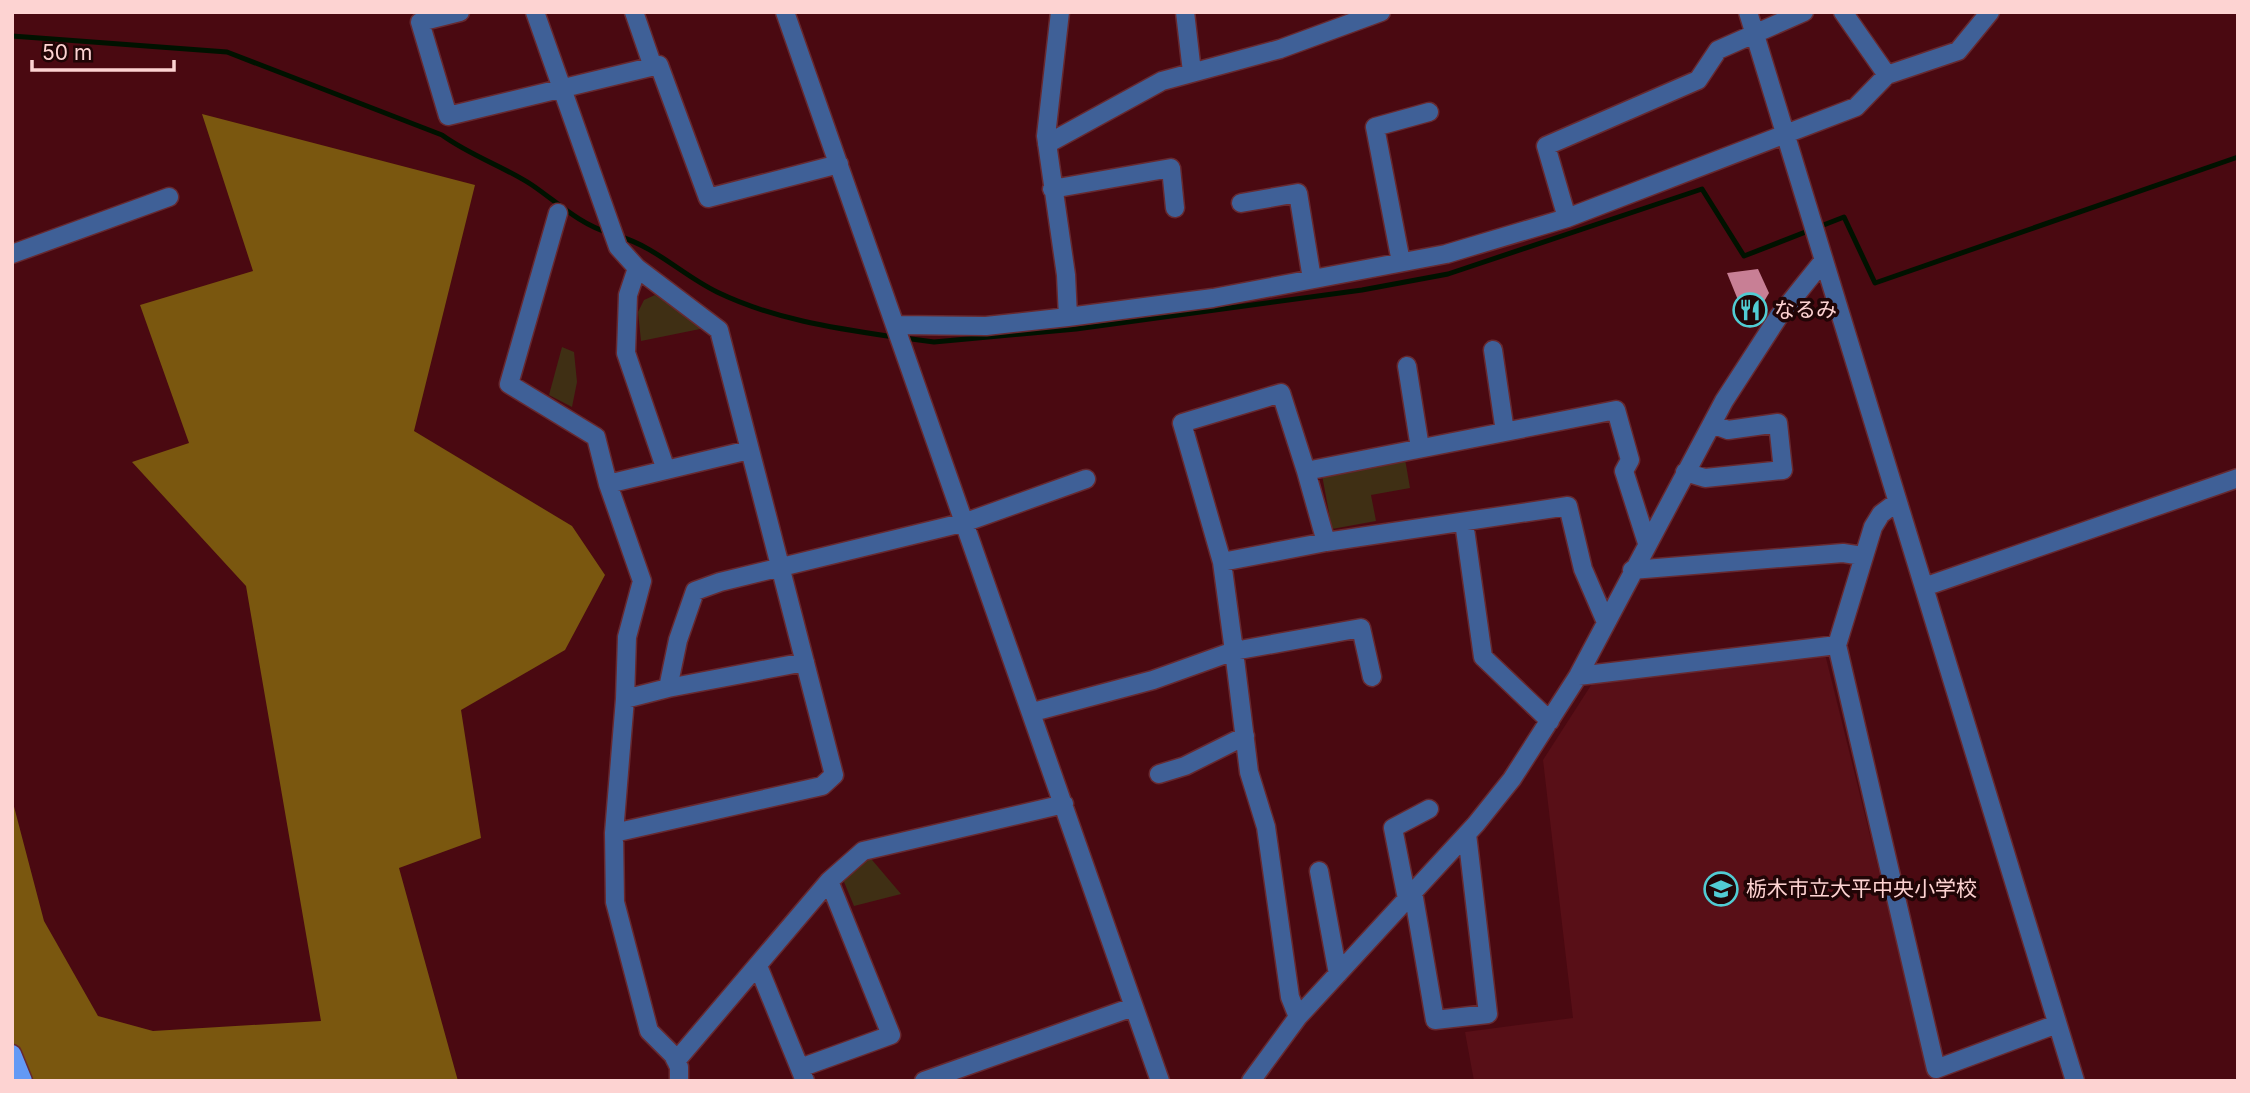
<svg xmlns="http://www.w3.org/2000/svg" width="2250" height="1093" viewBox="0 0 2250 1093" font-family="Inter,'Noto Sans JP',sans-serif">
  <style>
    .built { fill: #580f17 }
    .green { fill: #3f2f14 }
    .forest { fill: #7a570f }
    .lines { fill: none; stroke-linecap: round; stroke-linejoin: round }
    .stream { stroke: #001200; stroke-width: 5 }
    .building { fill: #c87f95 }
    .minor-casing { stroke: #672930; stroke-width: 21 }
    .major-casing { stroke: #672930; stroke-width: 21 }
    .minor { stroke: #3f6097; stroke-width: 18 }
    .major { stroke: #6399f5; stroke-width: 18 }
    .labels { text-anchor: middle; stroke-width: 7; stroke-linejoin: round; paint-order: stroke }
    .poi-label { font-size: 21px; fill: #fdd3d2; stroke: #200506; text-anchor: start }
  </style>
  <rect width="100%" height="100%" fill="#4a0911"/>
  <path class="built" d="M 1825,654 L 1931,1081 L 1474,1081 L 1465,1032 L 1573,1018 L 1543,760 L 1595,679 Z"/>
  <path class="green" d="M 655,295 L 705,328 L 641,341 L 638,312 L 644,300 Z
    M 562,347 L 574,352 L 577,382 L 572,407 L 549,395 Z
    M 1405,459 L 1410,488 L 1371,495 L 1376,521 L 1332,529 L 1322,475 Z
    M 867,854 L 901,894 L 854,906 L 842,877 Z"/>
  <path class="forest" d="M 202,114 L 475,185 L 414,431 L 572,526 L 605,575 L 565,650 L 461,710 L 481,838 L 399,868 L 458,1081 L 12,1081 L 12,799 L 44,921 L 98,1016 L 153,1031 L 321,1021 L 246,586 L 132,462 L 189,443 L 140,305 L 253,271 Z"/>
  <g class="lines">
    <path class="stream" d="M 12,36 L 227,52 L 442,135 C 471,156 503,166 532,185 C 557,202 579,224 609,233
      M 618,236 C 656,247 682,275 717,292 C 773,319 833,328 894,337
      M 904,338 L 934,342 L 1076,329 L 1362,290 L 1448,274 L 1702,189 L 1744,256 L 1844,217 L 1875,283 L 2238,157"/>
  </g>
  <path class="building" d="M 1758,269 L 1769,293 L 1749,327 L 1727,273 Z"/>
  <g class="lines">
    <defs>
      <path id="minor" d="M 460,12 L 420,22 L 448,116 L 659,65 L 708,198 L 839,164
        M 535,12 L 618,247 L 637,268 L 719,330 L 834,775 L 822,786 L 614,833
        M 634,12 L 652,64
        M 785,12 L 1160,1081
        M 1060,12 L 1046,136 L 1066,275 L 1068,317
        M 1185,12 L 1192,72
        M 1748,12 L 2075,1081
        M 1843,12 L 1887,75
        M 1047,144 L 1162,81 L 1280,49 L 1381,12
        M 1052,189 L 1171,168 L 1175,208
        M 1241,203 L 1298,193 L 1312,279
        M 558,213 L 509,384 L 596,437 L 608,484 L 749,450
        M 1567,218 L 1546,146 L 1698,80 L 1718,50 L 1804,12
        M 12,254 L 169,197
        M 1401,262 L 1375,127 L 1429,112
        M 637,268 L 628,295 L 626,353 L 666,470
        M 896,325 L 986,326 L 1068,317 L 1213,298 L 1446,254 L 1567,218 L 1856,107 L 1887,75 L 1958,51 L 1990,12
        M 1493,350 L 1505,432
        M 1407,366 L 1420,448
        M 1685,472 L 1705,478 L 1783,470 L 1778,423 L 1728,430 L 1712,424
        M 608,484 L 642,581 L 627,637 L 625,699
        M 1464,522 L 1483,657 L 1550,721
        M 1326,542 L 1306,471 L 1616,410 L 1630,460 L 1624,471 L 1647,543
        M 1222,562 L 1182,423 L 1281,393 L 1306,471
        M 1632,570 L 1843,553 L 1863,556
        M 1924,587 L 2238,478
        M 1837,645 L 1936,1069 L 2057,1024
        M 1578,676 L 1837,645 L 1873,527 L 1881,514 L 1897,502
        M 668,688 L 805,662
        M 1033,712 L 1153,680 L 1234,651 L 1222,562 L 1326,542 L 1568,506 L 1583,569 L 1605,620
        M 1159,774 L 1185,766 L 1245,736
        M 1319,871 L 1338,974
        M 1413,892 L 1435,1020 L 1488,1014 L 1467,834
        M 1407,899 L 1393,828 L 1429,809
        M 758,966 L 805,1081
        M 1298,1017 L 1290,997 L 1266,827 L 1249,772 L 1234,651 L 1361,628 L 1372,677
        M 676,1061 L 829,881 L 863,851 L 1064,804
        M 800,1068 L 891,1035 L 829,881
        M 679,1081 L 679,1067 L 673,1055 L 649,1031 L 615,902 L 614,833 L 625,699 L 668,688 L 678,640 L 695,591 L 720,582 L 966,522 L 1086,479
        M 924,1081 L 1133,1007
        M 1251,1081 L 1298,1017 L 1476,824 L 1512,779 L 1578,676 L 1724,401 L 1779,316 L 1824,260"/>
      <path id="major" d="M 12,1054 L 23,1081"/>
    </defs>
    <use href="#minor" class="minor-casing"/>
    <use href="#major" class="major-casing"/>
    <use href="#minor" class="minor"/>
    <use href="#major" class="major"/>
  </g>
  <defs>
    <symbol id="restaurant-ring" viewBox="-11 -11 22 22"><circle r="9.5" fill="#200506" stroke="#51ccd3" stroke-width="1.5"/><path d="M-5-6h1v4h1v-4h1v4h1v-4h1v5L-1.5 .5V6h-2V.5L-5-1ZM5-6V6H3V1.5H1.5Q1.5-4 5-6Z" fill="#51ccd3"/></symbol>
    <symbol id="school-ring" viewBox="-11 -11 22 22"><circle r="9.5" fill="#200506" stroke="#51ccd3" stroke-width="1.5"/><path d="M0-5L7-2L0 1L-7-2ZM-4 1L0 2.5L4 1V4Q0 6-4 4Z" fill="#51ccd3"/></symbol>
  </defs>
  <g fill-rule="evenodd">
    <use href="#restaurant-ring" x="1731" y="291" width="38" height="38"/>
    <use href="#school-ring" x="1702" y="870" width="38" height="38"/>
  </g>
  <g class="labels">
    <g class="poi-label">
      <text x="1774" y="317">なるみ</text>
      <text x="1746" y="896">栃木市立大平中央小学校</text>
    </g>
  </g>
  <rect width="2250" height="1093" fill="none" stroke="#fdd3d2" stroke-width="28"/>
  <path d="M32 60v10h142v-10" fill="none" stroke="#fdd3d2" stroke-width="3.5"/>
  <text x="42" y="60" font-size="21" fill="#fdd3d2" stroke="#200506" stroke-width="5" paint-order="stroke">50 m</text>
</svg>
